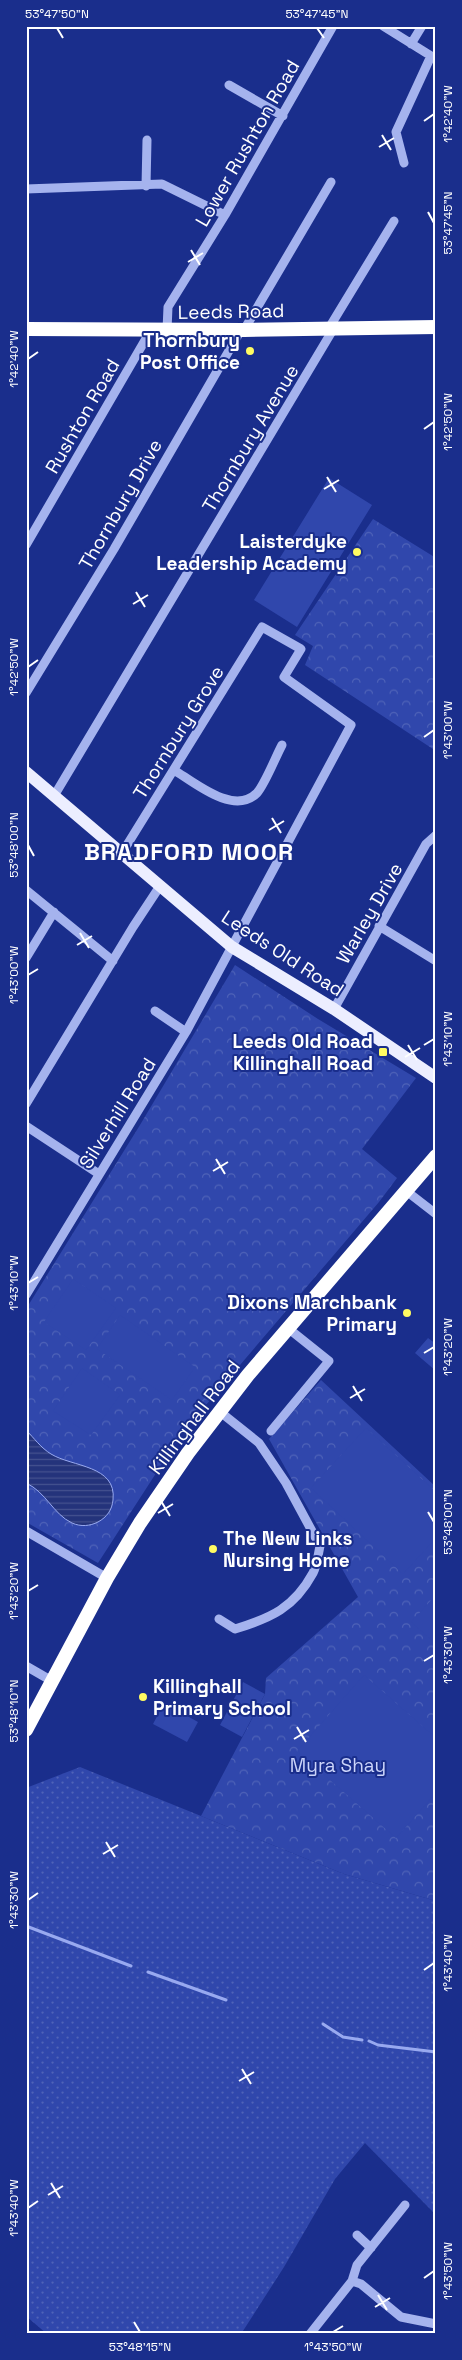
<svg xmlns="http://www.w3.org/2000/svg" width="462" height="2360" viewBox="0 0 462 2360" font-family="'Space Grotesk',sans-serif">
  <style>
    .grass { fill: url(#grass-dots) }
    .park { fill: url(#park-crowns) }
    .pitch { fill: #3047ac }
    .water { fill: url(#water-rules); stroke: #98a9f0 }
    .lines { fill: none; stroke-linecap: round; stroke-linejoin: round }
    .stream { stroke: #98a9f0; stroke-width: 3 }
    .minor { stroke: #a5b3ee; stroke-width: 9 }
    .major { stroke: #eceeff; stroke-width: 12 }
    .highway { stroke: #fff; stroke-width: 14 }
    .ticks { fill: none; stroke: #fff; stroke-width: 2 }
    .poi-dot { fill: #fffb62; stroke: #1a2e8c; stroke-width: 2 }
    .labels { text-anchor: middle; stroke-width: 4; stroke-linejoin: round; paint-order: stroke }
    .street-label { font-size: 19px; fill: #fff; stroke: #1a2e8c }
    .poi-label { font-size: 19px; font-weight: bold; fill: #fff; stroke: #1a2e8c; text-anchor: end }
    .park-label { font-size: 19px; fill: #cbd4fa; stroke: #1a2e8c }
    .district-label { font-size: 24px; font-weight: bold; letter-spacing: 1px; fill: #fff; stroke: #1a2e8c }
    .neatline { fill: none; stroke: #fff; stroke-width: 2 }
    .ticks-label { font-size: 12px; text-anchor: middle; fill: #fff }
  </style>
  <defs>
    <pattern id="grass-dots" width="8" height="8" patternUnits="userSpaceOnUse" patternTransform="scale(1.25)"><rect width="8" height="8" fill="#3047ac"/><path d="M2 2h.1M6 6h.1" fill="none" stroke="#4f63b8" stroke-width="1.8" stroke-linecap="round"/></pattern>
    <pattern id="park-crowns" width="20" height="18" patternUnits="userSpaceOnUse" patternTransform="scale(1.25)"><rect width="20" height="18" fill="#3047ac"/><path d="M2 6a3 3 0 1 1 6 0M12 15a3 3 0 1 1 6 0" fill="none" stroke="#4f63b8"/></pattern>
    <pattern id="water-rules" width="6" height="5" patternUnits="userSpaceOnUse" patternTransform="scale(1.25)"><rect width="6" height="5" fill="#24337b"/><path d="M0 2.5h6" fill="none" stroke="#45528f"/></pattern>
  </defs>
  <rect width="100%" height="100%" fill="#1a2e8c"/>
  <path class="grass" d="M 80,1767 L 344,1874 L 436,1901 L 436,2215 L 365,2143 L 335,2179 L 284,2267 L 241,2334 L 47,2334 L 26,2316 L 26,1788 Z"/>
  <path class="park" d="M 373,519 L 436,558 L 436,751 L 305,665 L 313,646 L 295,635 Z
    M 235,965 L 318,1019 L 416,1078 L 362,1149 L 397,1178 L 379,1202 L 182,1433 L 98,1563 L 26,1522 L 26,1309 L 140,1125 Z
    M 321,1380 L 436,1487 L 436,1901 L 344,1874 L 201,1816 L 265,1694 L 266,1678 L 358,1597 L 269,1439 Z"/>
  <path class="pitch" d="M 329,478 L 372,505 L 297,627 L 254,600 Z
    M 73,1279 L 116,1308 L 86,1350 L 44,1322 Z
    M 120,1315 L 195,1367 L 172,1400 L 97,1349 Z
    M 428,1338 L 436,1344 L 436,1371 L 415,1353 Z
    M 82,1368 L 120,1395 L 91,1435 L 53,1411 Z
    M 366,1428 L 436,1492 L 436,1538 L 403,1574 L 311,1488 Z
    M 436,1595 L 436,1644 L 411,1622 Z
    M 364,1675 L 436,1738 L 436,1793 L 396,1838 L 297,1751 Z
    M 243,1682 L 265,1694 L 242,1737 L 220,1725 Z
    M 164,1703 L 198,1722 L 187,1742 L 153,1724 Z"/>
  <path class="water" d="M 26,1430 C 34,1438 41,1448 51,1454 C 72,1467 117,1465 113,1500 C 112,1510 107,1517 98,1522 C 90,1526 81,1527 72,1523 C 53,1514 46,1492 26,1483 Z"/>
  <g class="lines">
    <path class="stream" d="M 26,1926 L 131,1966
      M 148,1972 L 226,2000
      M 323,2024 L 343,2037 L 362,2040
      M 369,2041 L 378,2045 L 436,2052"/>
    <path class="minor" d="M 383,26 L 436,59
      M 411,44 L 422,26
      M 229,85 L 283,116
      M 404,163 L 396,132 L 431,56
      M 146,186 L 147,140
      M 26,189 L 162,184 L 225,215
      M 329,328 L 394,221
      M 167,330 L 168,307 L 225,215 L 333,26
      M 244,330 L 331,182
      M 26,545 L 151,330
      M 26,693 L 114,549 L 241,330
      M 174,770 C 195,783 234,816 257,793 C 265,784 276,756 282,745
      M 54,796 L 334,328
      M 26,890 L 113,961
      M 379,926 L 436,961
      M 26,958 L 54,912
      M 334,1009 L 426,844 L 436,835
      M 155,1011 L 186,1032
      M 26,1104 L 133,927 L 160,886
      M 26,1126 L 99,1174
      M 405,1190 L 436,1214
      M 26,1295 L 186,1032 L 351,725 L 284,677 L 301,649 L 262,627 L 122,853
      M 271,1431 L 329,1361 L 289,1329
      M 26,1531 L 107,1578
      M 219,1619 L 235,1629 C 271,1618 294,1608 313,1573 C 317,1566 318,1555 320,1546 L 286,1483 L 259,1443 L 219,1411
      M 26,1666 L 52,1681
      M 357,2235 L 371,2248
      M 352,2281 L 357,2265 L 405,2205
      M 310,2334 L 352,2281 L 361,2284 L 401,2317 L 436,2324"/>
    <path class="major" d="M 26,772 L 232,947 L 334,1009 L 436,1078"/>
    <path class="highway" d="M 26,329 L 244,330 L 436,327
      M 26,1730 L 107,1578 L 140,1523 L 188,1453 L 248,1375 L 436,1156"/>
  </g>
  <path class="ticks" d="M 57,28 L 63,38M 317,28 L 324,38M 424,121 L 434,114M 382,135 L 391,150M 379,147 L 394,138M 428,212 L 434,223M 191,250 L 200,265M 188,262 L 203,253M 28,359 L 38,352M 424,429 L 434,422M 327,477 L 336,492M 324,489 L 339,480M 136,592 L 145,607M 133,604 L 148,595M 28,667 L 38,660M 424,737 L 434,730M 272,818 L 281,833M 269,830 L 284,821M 28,845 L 34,856M 80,933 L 89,948M 77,945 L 92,936M 28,975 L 38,969M 408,1045 L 417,1060M 424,1045 L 434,1039M 405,1057 L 420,1048M 216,1159 L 225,1174M 213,1171 L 228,1162M 28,1283 L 38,1277M 424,1353 L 434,1347M 353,1386 L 362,1401M 350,1398 L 365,1389M 161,1501 L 170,1516M 428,1512 L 434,1522M 158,1513 L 173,1504M 28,1591 L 38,1585M 424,1661 L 434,1655M 28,1711 L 34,1722M 297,1727 L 306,1742M 294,1739 L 309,1730M 106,1842 L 115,1857M 103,1854 L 118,1845M 28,1900 L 38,1893M 424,1970 L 434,1963M 242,2069 L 251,2084M 239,2081 L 254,2072M 51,2183 L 60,2198M 48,2195 L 63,2186M 28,2208 L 38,2201M 424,2278 L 434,2271M 378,2295 L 387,2310M 375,2307 L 390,2298M 134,2322 L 140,2332M 333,2332 L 343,2326"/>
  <g class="poi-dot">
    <circle cx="250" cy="351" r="5"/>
    <circle cx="357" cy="552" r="5"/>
    <rect x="378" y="1047" width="10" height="10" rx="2.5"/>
    <circle cx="407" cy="1313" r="5"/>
    <circle cx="213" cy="1549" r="5"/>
    <circle cx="143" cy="1697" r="5"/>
  </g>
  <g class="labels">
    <g class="street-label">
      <text transform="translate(247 143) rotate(-60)" y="7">Lower Rushton Road</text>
      <text transform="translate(231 311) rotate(-1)" y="7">Leeds Road</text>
      <text transform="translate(82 416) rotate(-60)" y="7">Rushton Road</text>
      <text transform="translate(250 438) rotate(-59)" y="7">Thornbury Avenue</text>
      <text transform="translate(120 504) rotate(-60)" y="7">Thornbury Drive</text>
      <text transform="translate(178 732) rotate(-58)" y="7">Thornbury Grove</text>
      <text transform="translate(369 913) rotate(-60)" y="7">Warley Drive</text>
      <text transform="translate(283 953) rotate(33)" y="7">Leeds Old Road</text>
      <text transform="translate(117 1113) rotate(-58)" y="7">Silverhill Road</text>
      <text transform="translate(194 1417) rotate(-53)" y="7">Killinghall Road</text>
    </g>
    <g class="poi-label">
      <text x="240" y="347">Thornbury<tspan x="240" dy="22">Post Office</tspan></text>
      <text x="347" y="548">Laisterdyke<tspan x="347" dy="22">Leadership Academy</tspan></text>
      <text x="373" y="1048">Leeds Old Road<tspan x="373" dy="22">Killinghall Road</tspan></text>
      <text x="397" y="1309">Dixons Marchbank<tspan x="397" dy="22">Primary</tspan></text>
      <text x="223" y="1545" text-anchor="start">The New Links<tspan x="223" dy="22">Nursing Home</tspan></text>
      <text x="153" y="1693" text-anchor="start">Killinghall<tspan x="153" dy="22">Primary School</tspan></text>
    </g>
    <g class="park-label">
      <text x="338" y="1772">Myra Shay</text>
    </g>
    <g class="district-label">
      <text x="189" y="860">BRADFORD MOOR</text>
    </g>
  </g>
  <rect width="462" height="2360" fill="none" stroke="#1a2e8c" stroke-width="55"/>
  <rect x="28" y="28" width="406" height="2304" class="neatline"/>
  <g class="ticks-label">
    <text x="57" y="18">53°47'50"N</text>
    <text x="317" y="18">53°47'45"N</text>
    <text transform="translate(448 114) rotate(-90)" y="4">1°42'40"W</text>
    <text transform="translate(448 223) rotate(-90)" y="4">53°47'45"N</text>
    <text transform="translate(14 359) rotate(-90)" y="4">1°42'40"W</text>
    <text transform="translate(448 422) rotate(-90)" y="4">1°42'50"W</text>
    <text transform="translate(14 667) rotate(-90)" y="4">1°42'50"W</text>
    <text transform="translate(448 730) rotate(-90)" y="4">1°43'00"W</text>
    <text transform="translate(14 845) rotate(-90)" y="4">53°48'00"N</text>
    <text transform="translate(14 975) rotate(-90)" y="4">1°43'00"W</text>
    <text transform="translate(448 1039) rotate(-90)" y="4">1°43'10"W</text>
    <text transform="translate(14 1283) rotate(-90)" y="4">1°43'10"W</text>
    <text transform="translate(448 1347) rotate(-90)" y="4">1°43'20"W</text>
    <text transform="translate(448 1522) rotate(-90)" y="4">53°48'00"N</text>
    <text transform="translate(14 1591) rotate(-90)" y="4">1°43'20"W</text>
    <text transform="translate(448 1655) rotate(-90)" y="4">1°43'30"W</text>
    <text transform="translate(14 1711) rotate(-90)" y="4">53°48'10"N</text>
    <text transform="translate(14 1900) rotate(-90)" y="4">1°43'30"W</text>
    <text transform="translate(448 1963) rotate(-90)" y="4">1°43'40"W</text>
    <text transform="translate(14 2208) rotate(-90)" y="4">1°43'40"W</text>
    <text transform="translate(448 2271) rotate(-90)" y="4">1°43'50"W</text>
    <text x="140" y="2351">53°48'15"N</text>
    <text x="333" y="2351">1°43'50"W</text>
  </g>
</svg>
